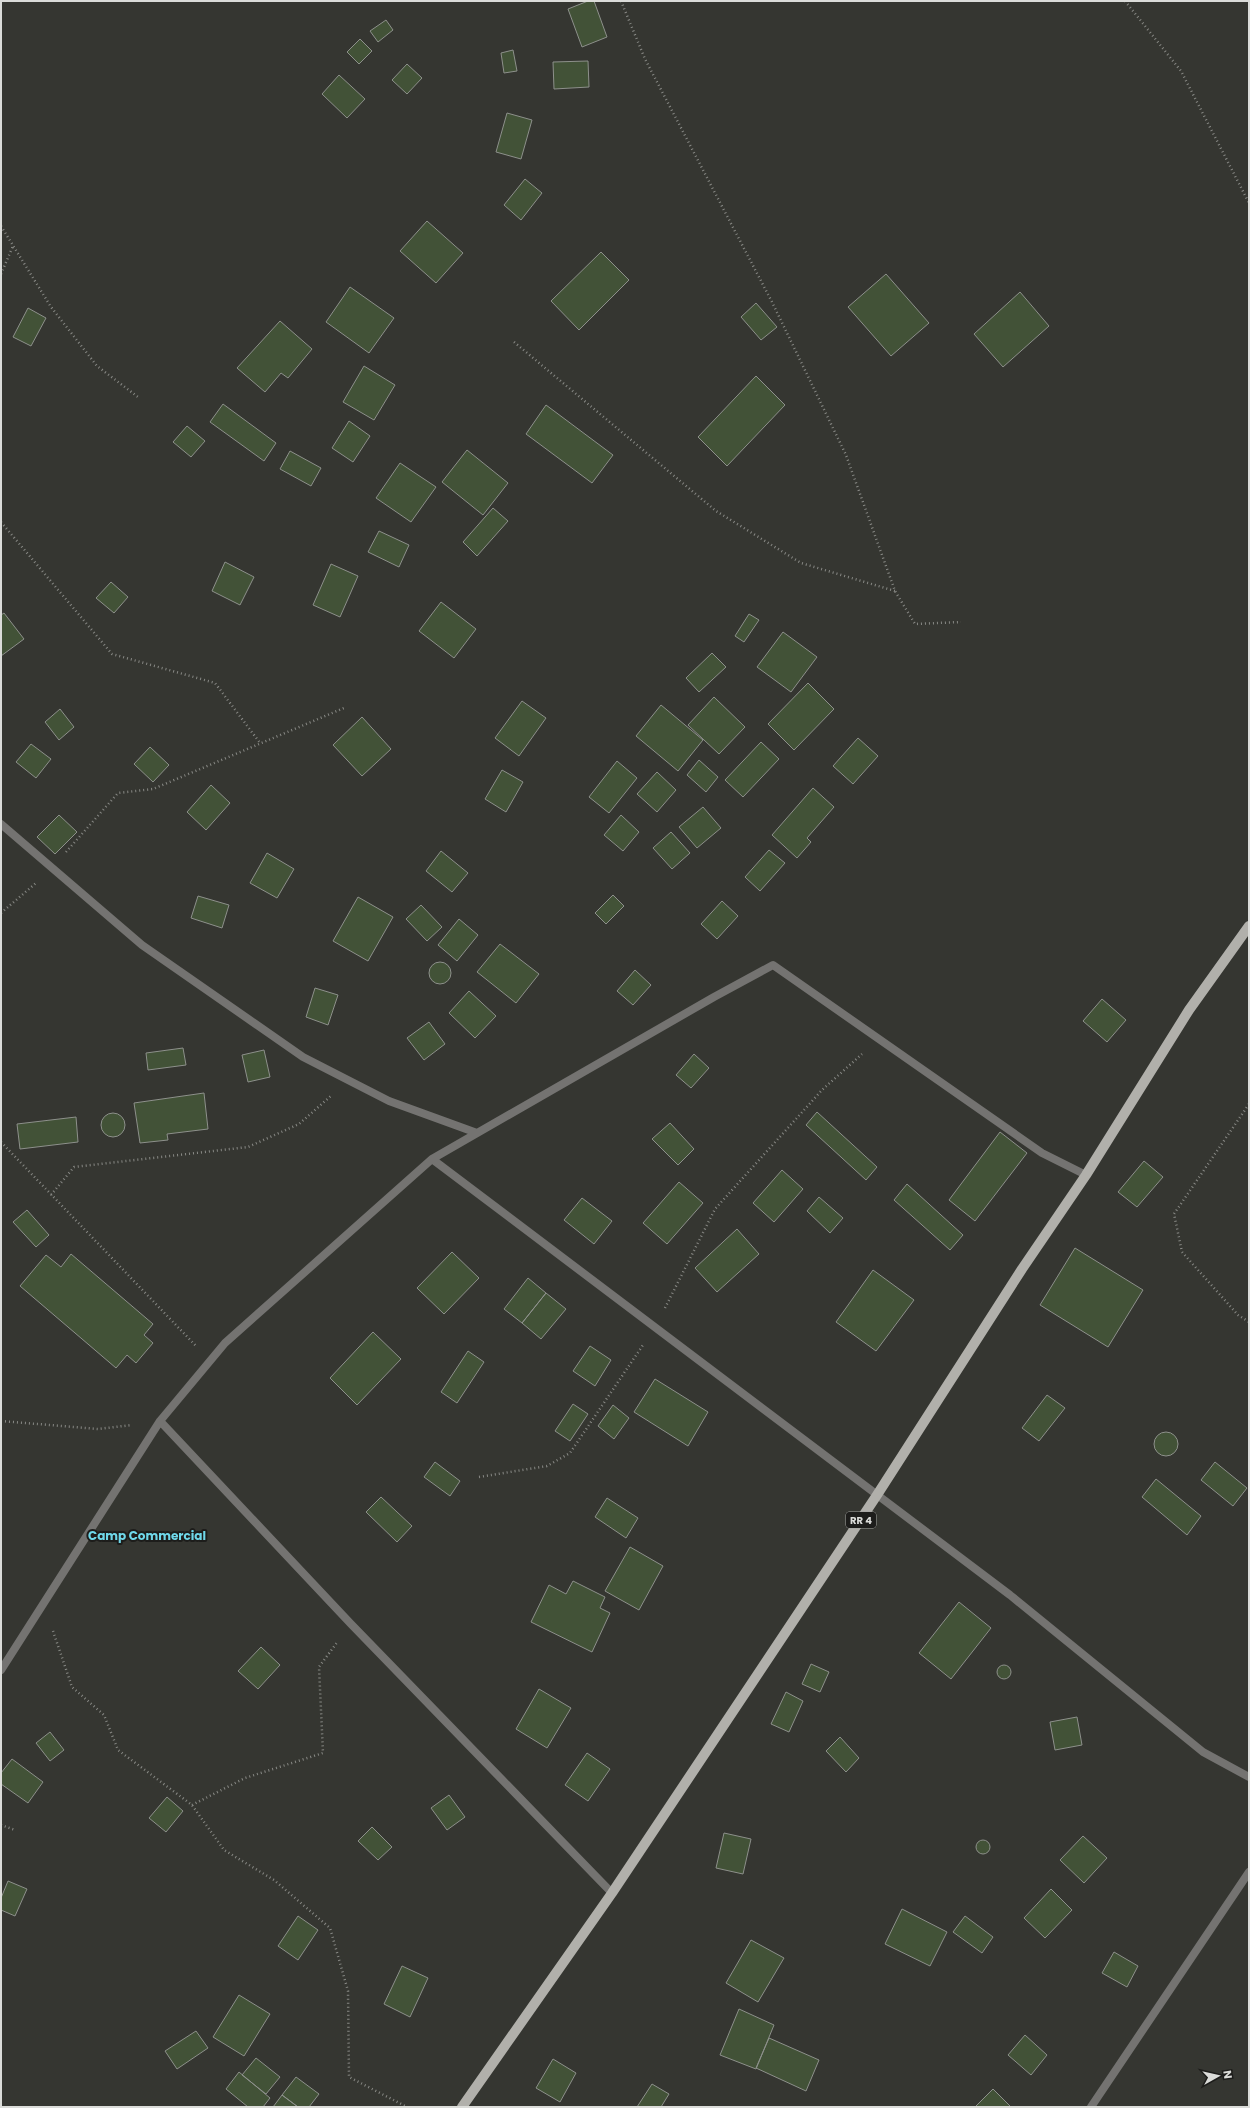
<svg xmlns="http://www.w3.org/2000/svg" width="1250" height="2108" viewBox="0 0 1250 2108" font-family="Poppins,sans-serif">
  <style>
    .building { fill: #425237; stroke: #8d908b }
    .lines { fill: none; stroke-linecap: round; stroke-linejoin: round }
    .path { stroke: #888985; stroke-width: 2.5; stroke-dasharray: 1 3; stroke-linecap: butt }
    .minor { stroke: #747371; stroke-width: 8 }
    .primary { stroke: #b1b0ab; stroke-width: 10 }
    .labels { text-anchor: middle; stroke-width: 4; stroke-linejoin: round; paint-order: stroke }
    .shield { fill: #1d1d1b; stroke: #a2a3a0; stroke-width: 1 }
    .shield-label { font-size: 10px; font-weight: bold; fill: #dbdcd9 }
    .neighbourhood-label { font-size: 12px; font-weight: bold; fill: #6fd8ea; stroke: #1d1d1b }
  </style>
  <rect width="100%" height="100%" fill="#353631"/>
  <path class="building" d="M 588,1 L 594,1 L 607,37 L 582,47 L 568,9 Z
    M 386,20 L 393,30 L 378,42 L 370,31 Z
    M 360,39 L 372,51 L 359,64 L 347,52 Z
    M 513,50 L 517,71 L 504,73 L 501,53 Z
    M 588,61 L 589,87 L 554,89 L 553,62 Z
    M 407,64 L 422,78 L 407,94 L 392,80 Z
    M 339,75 L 365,99 L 347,118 L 322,94 Z
    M 507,113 L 532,120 L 521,159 L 496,152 Z
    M 525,179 L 542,193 L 521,220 L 504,205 Z
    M 427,221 L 463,253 L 436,283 L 400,251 Z
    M 601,252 L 629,280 L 579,330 L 551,301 Z
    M 886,274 L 929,323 L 891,356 L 848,307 Z
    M 350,287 L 394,318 L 369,353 L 326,322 Z
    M 1020,292 L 1049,326 L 1003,367 L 974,334 Z
    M 756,303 L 777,327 L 761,340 L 741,317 Z
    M 28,308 L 46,318 L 31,346 L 13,337 Z
    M 280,321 L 312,349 L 288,378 L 281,373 L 265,392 L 237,368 Z
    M 364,366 L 395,385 L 374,420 L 343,402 Z
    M 756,376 L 785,405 L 727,466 L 698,437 Z
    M 223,404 L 276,443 L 264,461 L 210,422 Z
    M 546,405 L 613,455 L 592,483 L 526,434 Z
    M 349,421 L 370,436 L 353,462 L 332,448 Z
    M 187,426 L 205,441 L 191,457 L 173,442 Z
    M 467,450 L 508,483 L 483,515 L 442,482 Z
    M 290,451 L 321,468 L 311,486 L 280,469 Z
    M 400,463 L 436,487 L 411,522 L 376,498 Z
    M 493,508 L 508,521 L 477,556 L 463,542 Z
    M 379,531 L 409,545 L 399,567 L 368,552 Z
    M 225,562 L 254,577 L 240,605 L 212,591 Z
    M 331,564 L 358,576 L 340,617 L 313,605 Z
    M 111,582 L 128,597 L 114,613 L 96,598 Z
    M 441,602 L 476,629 L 454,658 L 419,631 Z
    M 4,613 L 24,639 L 1,656 L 1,615 Z
    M 749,614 L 759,620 L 744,642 L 735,636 Z
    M 783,632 L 817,657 L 791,692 L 757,667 Z
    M 712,653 L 726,667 L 699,692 L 686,678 Z
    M 808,683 L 834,709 L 794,750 L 768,724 Z
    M 714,697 L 745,727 L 719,754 L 688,725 Z
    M 522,701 L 546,718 L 519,756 L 495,738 Z
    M 661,705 L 703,740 L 678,771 L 636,736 Z
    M 60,709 L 74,727 L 59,740 L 45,722 Z
    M 362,717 L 391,749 L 362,776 L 333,745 Z
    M 858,738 L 878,756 L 853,784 L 833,766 Z
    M 761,742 L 779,759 L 743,797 L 725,780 Z
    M 31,744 L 51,759 L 36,778 L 16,762 Z
    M 150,747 L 169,765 L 153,782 L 134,764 Z
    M 699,760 L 718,777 L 706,792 L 687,775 Z
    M 617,761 L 637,778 L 609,813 L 589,797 Z
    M 502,770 L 523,782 L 506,812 L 485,799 Z
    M 657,772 L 676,790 L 657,812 L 637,794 Z
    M 211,785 L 230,803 L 206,830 L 187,812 Z
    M 813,788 L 834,807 L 807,838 L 811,842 L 797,858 L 772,835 Z
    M 703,807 L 721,828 L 697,848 L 679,827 Z
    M 59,815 L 77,832 L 55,854 L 37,837 Z
    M 621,815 L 639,832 L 623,851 L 604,835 Z
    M 671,832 L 690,853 L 672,869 L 653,848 Z
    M 769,850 L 785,863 L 760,891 L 745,877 Z
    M 441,851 L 468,873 L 452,892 L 426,871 Z
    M 267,853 L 294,869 L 277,898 L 250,883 Z
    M 613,895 L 624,906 L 606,924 L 595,913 Z
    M 198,896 L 229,905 L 222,928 L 191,918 Z
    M 358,897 L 393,917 L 368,961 L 333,941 Z
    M 722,901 L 738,916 L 717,939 L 701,924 Z
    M 421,905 L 442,927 L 427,941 L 406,919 Z
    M 459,919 L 478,935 L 457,961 L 438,945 Z
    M 500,944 L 539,974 L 516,1003 L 477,972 Z
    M429 973a11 11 0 1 1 22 0a11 11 0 1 1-22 0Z
    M 635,970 L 651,985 L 633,1005 L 617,991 Z
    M 315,988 L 338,995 L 328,1025 L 306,1017 Z
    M 469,991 L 496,1016 L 475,1038 L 449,1013 Z
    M 1102,999 L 1126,1020 L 1107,1042 L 1083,1021 Z
    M 429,1022 L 445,1044 L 424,1060 L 407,1038 Z
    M 183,1048 L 186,1065 L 148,1070 L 146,1053 Z
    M 264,1050 L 270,1077 L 248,1082 L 242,1055 Z
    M 694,1054 L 709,1068 L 691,1088 L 676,1075 Z
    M 204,1093 L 208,1129 L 167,1134 L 168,1140 L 140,1143 L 134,1103 Z
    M 817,1112 L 877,1167 L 866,1180 L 806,1125 Z
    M101 1125a12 12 0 1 1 24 0a12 12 0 1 1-24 0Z
    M 76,1117 L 78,1142 L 20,1149 L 17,1124 Z
    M 670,1123 L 694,1149 L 678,1165 L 652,1139 Z
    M 1000,1132 L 1027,1153 L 975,1221 L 949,1200 Z
    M 1144,1161 L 1163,1177 L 1137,1207 L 1118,1192 Z
    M 782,1170 L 803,1189 L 774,1222 L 753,1203 Z
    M 679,1182 L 703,1203 L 667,1244 L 643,1223 Z
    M 907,1184 L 963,1235 L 950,1250 L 894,1200 Z
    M 819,1197 L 843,1218 L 830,1233 L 807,1211 Z
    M 582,1198 L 612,1221 L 594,1244 L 564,1220 Z
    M 27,1210 L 49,1235 L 36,1247 L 13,1222 Z
    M 737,1229 L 759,1254 L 717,1292 L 695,1268 Z
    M 1075,1248 L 1143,1290 L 1108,1347 L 1040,1305 Z
    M 452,1252 L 479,1278 L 444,1314 L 417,1288 Z
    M 71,1254 L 153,1324 L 144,1335 L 153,1343 L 136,1363 L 127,1355 L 116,1368 L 20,1286 L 46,1255 L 61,1267 Z
    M 873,1270 L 914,1300 L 876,1351 L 836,1322 Z
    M 528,1278 L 546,1293 L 522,1323 L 504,1309 Z
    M 546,1293 L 566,1309 L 541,1339 L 522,1323 Z
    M 373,1332 L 401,1359 L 357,1405 L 330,1378 Z
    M 590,1346 L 611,1360 L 595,1386 L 573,1371 Z
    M 468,1351 L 484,1362 L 457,1403 L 441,1392 Z
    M 655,1379 L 708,1412 L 688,1446 L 634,1412 Z
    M 1047,1395 L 1065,1408 L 1039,1441 L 1022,1428 Z
    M 573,1404 L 588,1414 L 570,1441 L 555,1431 Z
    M 613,1405 L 629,1418 L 614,1439 L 598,1426 Z
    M1154 1444a12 12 0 1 1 24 0a12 12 0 1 1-24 0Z
    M 435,1462 L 460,1481 L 450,1496 L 424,1477 Z
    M 1215,1462 L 1247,1488 L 1233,1506 L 1201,1480 Z
    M 1156,1479 L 1201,1516 L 1187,1535 L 1142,1497 Z
    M 381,1497 L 412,1526 L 397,1542 L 366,1512 Z
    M 607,1498 L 638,1518 L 626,1538 L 595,1517 Z
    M 630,1547 L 663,1566 L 639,1610 L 605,1591 Z
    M 573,1581 L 605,1597 L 600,1608 L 610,1613 L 592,1652 L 531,1622 L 549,1585 L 566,1594 Z
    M 959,1602 L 991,1628 L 951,1679 L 919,1653 Z
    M 261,1647 L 280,1665 L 258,1689 L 238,1671 Z
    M 811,1664 L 829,1672 L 820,1692 L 802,1684 Z
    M997 1672a7 7 0 1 1 14 0a7 7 0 1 1-14 0Z
    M 539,1689 L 571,1708 L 547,1748 L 516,1729 Z
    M 786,1692 L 803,1701 L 789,1732 L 771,1724 Z
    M 1077,1717 L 1082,1745 L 1055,1750 L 1050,1722 Z
    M 50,1732 L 64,1750 L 50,1761 L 36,1743 Z
    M 840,1737 L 859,1758 L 846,1772 L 826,1751 Z
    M 587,1753 L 610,1769 L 588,1801 L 565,1785 Z
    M 12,1759 L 43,1782 L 28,1803 L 1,1784 L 1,1773 Z
    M 449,1795 L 465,1817 L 447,1830 L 431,1808 Z
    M 167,1797 L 183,1811 L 166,1832 L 149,1818 Z
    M 372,1827 L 392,1847 L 378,1860 L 358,1841 Z
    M 724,1833 L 751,1839 L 743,1874 L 716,1868 Z
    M 1083,1836 L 1107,1858 L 1084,1883 L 1060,1860 Z
    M976 1847a7 7 0 1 1 14 0a7 7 0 1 1-14 0Z
    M 8,1881 L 27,1889 L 15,1916 L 1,1910 L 1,1898 Z
    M 1051,1889 L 1072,1910 L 1045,1938 L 1024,1918 Z
    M 902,1909 L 947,1932 L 930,1966 L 885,1944 Z
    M 298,1916 L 318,1930 L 298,1960 L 278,1946 Z
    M 965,1916 L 993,1937 L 982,1953 L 953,1932 Z
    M 751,1940 L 784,1958 L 758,2002 L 726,1983 Z
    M 1114,1952 L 1138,1966 L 1127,1987 L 1102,1973 Z
    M 402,1966 L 428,1978 L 410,2017 L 384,2004 Z
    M 239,1995 L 270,2014 L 244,2056 L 213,2037 Z
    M 739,2009 L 774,2025 L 756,2069 L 720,2055 Z
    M 196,2031 L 208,2048 L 177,2069 L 165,2051 Z
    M 1025,2035 L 1047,2055 L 1031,2075 L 1008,2055 Z
    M 769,2038 L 819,2060 L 806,2091 L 756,2068 Z
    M 256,2058 L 280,2077 L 266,2094 L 242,2075 Z
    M 553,2059 L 576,2073 L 560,2102 L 536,2088 Z
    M 239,2072 L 270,2098 L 263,2107 L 248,2107 L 226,2089 Z
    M 296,2077 L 319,2094 L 309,2107 L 298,2107 L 282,2095 Z
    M 652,2084 L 669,2094 L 661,2107 L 637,2107 Z
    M 993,2089 L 1011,2107 L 975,2107 Z
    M 282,2095 L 298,2107 L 273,2107 Z"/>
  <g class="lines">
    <path class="path" d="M 621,1 L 645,59 L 772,302 L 846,455 L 895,591 L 915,624 L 961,622
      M 1125,1 L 1181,71 L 1249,203
      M 1,226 L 51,307 L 97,366 L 138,397
      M 1,274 L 13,246
      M 514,342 L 716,511 L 801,563 L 895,591
      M 1,522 L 112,654 L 215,683 L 260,743
      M 66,852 L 118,793 L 153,789 L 344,708
      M 1,913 L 36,883
      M 1249,1104 L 1174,1214 L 1182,1252 L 1238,1315 L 1249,1322
      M 1,1142 L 196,1346
      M 51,1195 L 74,1167 L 248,1147 L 299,1124 L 332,1095
      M 665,1308 L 715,1209 L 822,1090 L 862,1054
      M 1,1421 L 98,1429 L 132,1425
      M 479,1477 L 547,1466 L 570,1453 L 643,1345
      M 53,1631 L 72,1687 L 104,1715 L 118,1750 L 192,1805 L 224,1850 L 274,1880 L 330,1928 L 348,1991 L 349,2077 L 407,2107
      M 192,1805 L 245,1778 L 323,1753 L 319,1667 L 338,1641
      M 1,1825 L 15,1830"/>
    <path class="minor" d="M 1,824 L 142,945 L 303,1057 L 389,1101 L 477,1133
      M 432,1159 L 1010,1595 L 1203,1752 L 1249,1777
      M 1,1670 L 160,1421
      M 612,1893 L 351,1624 L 160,1421 L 225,1343 L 432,1159 L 714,997 L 773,965 L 1042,1153 L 1086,1175
      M 1091,2107 L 1249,1872"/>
    <path class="primary" d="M 462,2107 L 612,1893 L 877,1495 L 1022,1269 L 1086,1175 L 1189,1010 L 1249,926"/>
  </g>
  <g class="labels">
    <rect class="shield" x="846" y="1512" width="30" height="16" rx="3"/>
    <g class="shield-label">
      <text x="861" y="1524">RR 4</text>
    </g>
    <g class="neighbourhood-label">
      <text x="147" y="1540">Camp Commercial</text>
    </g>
  </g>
  <rect width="1250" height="2108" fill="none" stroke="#dbdcd9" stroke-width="4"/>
  <g transform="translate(1218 2076) rotate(82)" stroke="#1d1d1b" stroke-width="3" paint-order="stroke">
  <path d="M0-3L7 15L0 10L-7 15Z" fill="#dbdcd9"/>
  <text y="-6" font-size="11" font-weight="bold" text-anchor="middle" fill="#dbdcd9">N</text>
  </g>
</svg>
